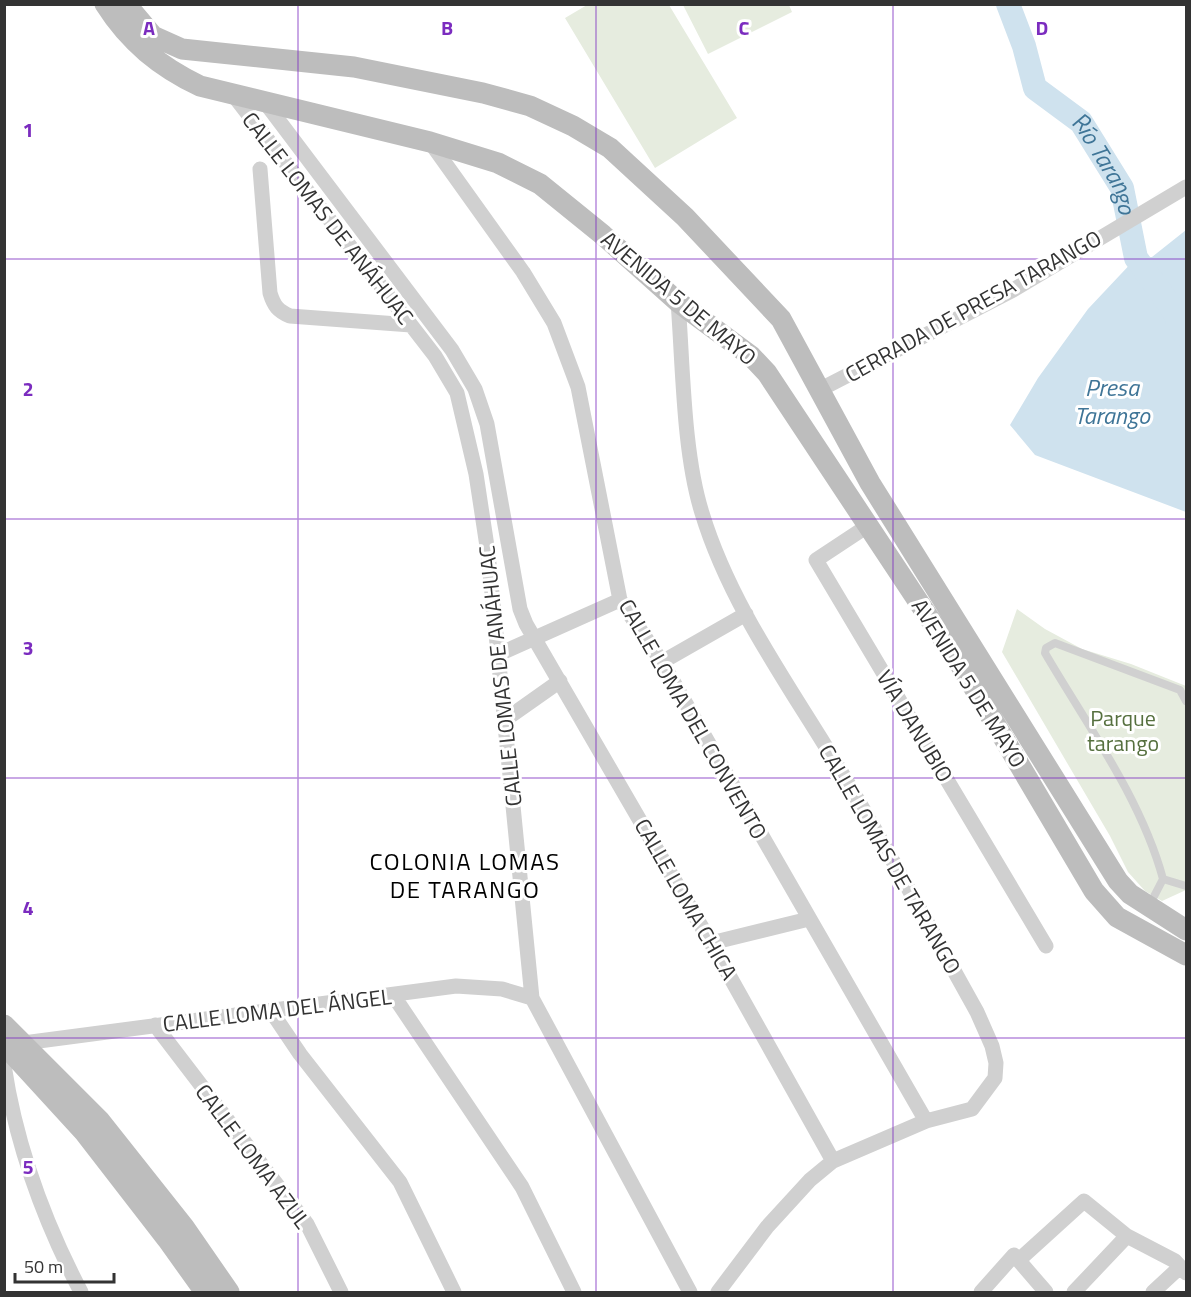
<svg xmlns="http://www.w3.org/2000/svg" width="1191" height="1297" viewBox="0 0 1191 1297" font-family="'Titillium Web',sans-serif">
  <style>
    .green { fill: #e6ecdf }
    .water { fill: #cfe2ee }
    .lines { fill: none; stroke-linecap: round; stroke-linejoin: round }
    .river { stroke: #cfe2ee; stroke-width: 24 }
    .lane { stroke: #d0d0d0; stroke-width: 8 }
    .street { stroke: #d0d0d0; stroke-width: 15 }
    .secondary { stroke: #bdbdbd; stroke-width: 21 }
    .grid { fill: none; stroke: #7b2cbf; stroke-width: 1.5; stroke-opacity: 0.55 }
    .labels { text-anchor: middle; stroke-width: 6; stroke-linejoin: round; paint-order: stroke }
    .street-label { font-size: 22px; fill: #333; stroke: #fff }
    .park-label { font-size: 22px; fill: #56703f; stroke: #fff }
    .water-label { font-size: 24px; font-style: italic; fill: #3f7597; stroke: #fff }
    .neighbourhood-label { font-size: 24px; letter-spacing: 1.5px; fill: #000; stroke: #fff }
    .grid-label { font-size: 20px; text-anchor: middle; font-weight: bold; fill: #7b2cbf; stroke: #fff; stroke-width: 6; stroke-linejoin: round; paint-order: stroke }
  </style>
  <rect width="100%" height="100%" fill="#fff"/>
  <path class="green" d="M 587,5 L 669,5 L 737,118 L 655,168 L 565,18 Z
    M 683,5 L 789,5 L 792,12 L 708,54 Z
    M 1017,609 L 1045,629 L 1082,649 L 1131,664 L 1186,686 L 1186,890 L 1162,901 L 1145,891 L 1128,872 L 1110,836 L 1002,652 Z"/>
  <path class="water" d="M 1186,230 L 1186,512 L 1035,455 L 1010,425 L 1038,378 L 1088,309 L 1136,258 L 1152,257 Z"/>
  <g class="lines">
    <path class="river" id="s1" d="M 1008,4 L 1024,46 L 1035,88 L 1081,122 L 1122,188 L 1136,258 L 1170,305 L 1186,336"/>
    <path class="lane" d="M 1163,879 L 1186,886
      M 1149,906 L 1163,879 C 1141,798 1087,725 1045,653 L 1046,648 L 1055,643 L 1180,690 L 1186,701"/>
    <path class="street" d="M 234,96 L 435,356 L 457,393 L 476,474 L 488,553 L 532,998 L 690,1292
      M 264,101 L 452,350 L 475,389 L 487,424 L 520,609 L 526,624 L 711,943 L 833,1161
      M 430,142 L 523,272 L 554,323 L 578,387 L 620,600 L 662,662 L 926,1121
      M 260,169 L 270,293 C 274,306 278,311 290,316 L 411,325
      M 678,302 C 683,365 683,453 702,513 C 729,602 786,681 834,760 C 884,842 930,928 977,1012 L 992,1046 L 996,1063 L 995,1078 L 972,1109 L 926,1121 L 833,1161 L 810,1180 L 767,1227 L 718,1292
      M 821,389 L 1013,290 L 1186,187
      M 869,525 L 816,560 L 1046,946
      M 497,655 L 620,600
      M 662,662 L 746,614
      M 506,719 L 560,681
      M 711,943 L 809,919
      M 393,995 L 522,1187 L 574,1292
      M 271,1011 L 300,1054 L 400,1182 L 454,1292
      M 155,1025 L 307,1224 L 341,1292
      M 16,1044 L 456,986 L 502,989 L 532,998
      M 4,1065 C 16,1145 44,1221 81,1292
      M 1019,1260 L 1084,1201 L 1127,1236 L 1175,1261 L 1186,1273
      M 981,1292 L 1014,1255 L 1046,1292
      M 1074,1292 L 1127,1236
      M 1153,1292 L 1180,1267"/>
    <path class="secondary" d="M 105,4 C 129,42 160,67 200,86 L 430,142 L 498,163 L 540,184 L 603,235 L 678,302 L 751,356 L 767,373 L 961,666 L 1094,891 L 1117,917 L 1186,955
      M 126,4 L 153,36 L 182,49 L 354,67 L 483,93 L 530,106 L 573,126 L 610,148 L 685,217 L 781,319 L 870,483 L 1118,881 L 1130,894 L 1186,930
      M 4,1025 L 100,1121 L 184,1227 L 229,1292
      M 4,1041 L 9,1050 L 85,1133 L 167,1239 L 205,1292"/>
  </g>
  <path class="grid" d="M 298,4 L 298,1292M 596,4 L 596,1292M 893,4 L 893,1292M 4,259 L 1186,259M 4,519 L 1186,519M 4,778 L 1186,778M 4,1038 L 1186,1038"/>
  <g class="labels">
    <g class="street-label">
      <text transform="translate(328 218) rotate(52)" y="8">CALLE LOMAS DE ANÁHUAC</text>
      <text transform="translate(679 298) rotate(40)" y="8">AVENIDA 5 DE MAYO</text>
      <text transform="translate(973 306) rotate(-29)" y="8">CERRADA DE PRESA TARANGO</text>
      <text transform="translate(500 676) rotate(-96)" y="8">CALLE LOMAS DE ANÁHUAC</text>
      <text transform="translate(969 683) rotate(58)" y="8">AVENIDA 5 DE MAYO</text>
      <text transform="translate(693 719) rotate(60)" y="8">CALLE LOMA DEL CONVENTO</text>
      <text transform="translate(915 726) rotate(59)" y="8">VÍA DANUBIO</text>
      <text transform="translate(890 859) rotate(60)" y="8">CALLE LOMAS DE TARANGO</text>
      <text transform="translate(686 899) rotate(60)" y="8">CALLE LOMA CHICA</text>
      <text transform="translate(277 1010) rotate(-7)" y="8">CALLE LOMA DEL ÁNGEL</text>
      <text transform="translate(253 1156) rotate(53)" y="8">CALLE LOMA AZUL</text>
    </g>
    <g class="park-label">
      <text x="1123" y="726">Parque<tspan x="1123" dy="25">tarango</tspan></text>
    </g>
    <g class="water-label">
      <text dy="8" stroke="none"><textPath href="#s1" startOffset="194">Río Tarango</textPath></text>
      <text x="1112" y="396">Presa<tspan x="1112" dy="28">Tarango</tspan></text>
    </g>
    <g class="neighbourhood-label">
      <text x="465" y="870">COLONIA LOMAS<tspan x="465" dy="28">DE TARANGO</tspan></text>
    </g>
  </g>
  <g class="grid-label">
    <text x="149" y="35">A</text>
    <text x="447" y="35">B</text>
    <text x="744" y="35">C</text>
    <text x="1042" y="35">D</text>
    <text x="28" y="137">1</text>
    <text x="28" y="396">2</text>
    <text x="28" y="655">3</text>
    <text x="28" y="915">4</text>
    <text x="28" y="1174">5</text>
  </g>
  <rect width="1191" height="1297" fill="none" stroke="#333333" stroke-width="12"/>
  <path d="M15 1273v9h99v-9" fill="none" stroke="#333333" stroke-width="3"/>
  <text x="24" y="1273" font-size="18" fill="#333333" stroke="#ffffff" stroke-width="4.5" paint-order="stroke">50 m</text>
</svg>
